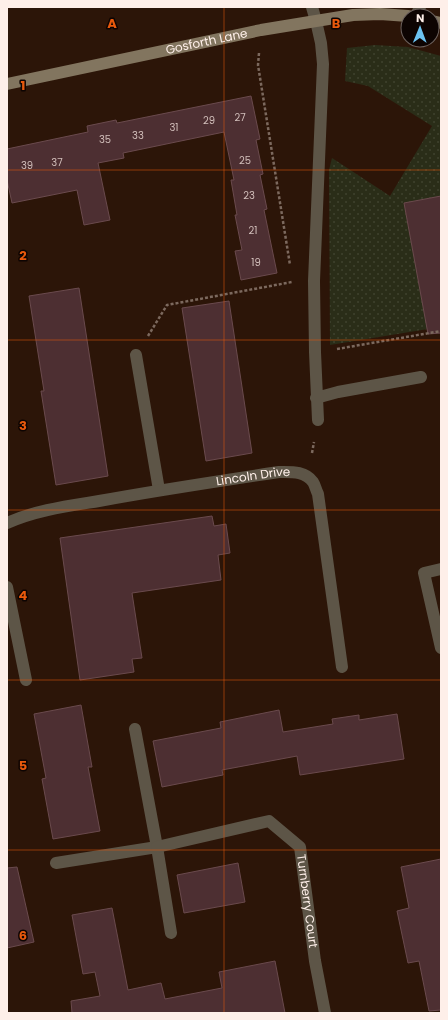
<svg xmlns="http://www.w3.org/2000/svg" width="448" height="1020" viewBox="0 0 448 1020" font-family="Poppins,sans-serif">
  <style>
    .grass { fill: url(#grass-dots) }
    .building { fill: #4d2f32; stroke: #6a4a4d }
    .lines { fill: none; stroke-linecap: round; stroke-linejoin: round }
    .path { stroke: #7c695e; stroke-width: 2.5; stroke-dasharray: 3 2; stroke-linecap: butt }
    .lane { stroke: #5d5547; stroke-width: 12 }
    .street { stroke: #5d5547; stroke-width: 12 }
    .secondary { stroke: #82755f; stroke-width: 12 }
    .grid { fill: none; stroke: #e8590c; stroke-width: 1; stroke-opacity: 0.55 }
    .labels { text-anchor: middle; stroke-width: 3; stroke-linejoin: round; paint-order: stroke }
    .number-label { font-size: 10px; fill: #d2bfbb }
    .street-label { font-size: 12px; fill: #feefe9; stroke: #0d0402 }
    .grid-label { font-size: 13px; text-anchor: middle; font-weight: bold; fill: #e8590c; stroke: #0d0402; stroke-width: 3; stroke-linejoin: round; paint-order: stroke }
  </style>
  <defs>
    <pattern id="grass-dots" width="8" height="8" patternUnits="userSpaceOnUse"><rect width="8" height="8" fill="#2a2d18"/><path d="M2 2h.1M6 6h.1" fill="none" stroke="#3f422e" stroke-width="1.8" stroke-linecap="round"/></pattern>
  </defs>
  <rect width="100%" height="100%" fill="#2c1508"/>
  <path class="grass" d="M 375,45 L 408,47 L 441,56 L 441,196 L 404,203 L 428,329 L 330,345 L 329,170 L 332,158 L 390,196 L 432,126 L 368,86 L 345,81 L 347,48 Z"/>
  <path class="building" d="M 251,96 L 260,139 L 256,140 L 263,174 L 260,175 L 267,209 L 264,210 L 277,273 L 241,280 L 235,251 L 242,250 L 235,215 L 237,215 L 231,180 L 234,180 L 224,132 L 123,153 L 124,158 L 98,163 L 110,220 L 84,225 L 77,190 L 12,203 L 7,180 L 7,149 L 88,132 L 87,126 L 116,120 L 117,123 Z
    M 441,196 L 441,333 L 428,334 L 404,203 Z
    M 79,288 L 108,476 L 56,485 L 41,391 L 44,391 L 29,296 Z
    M 229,301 L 252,453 L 206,461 L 182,308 Z
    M 212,516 L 214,526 L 226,524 L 230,553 L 218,555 L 221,580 L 132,593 L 142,658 L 132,659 L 134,672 L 80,680 L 60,538 Z
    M 81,705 L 92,767 L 88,767 L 100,831 L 53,839 L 42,779 L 46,778 L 34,714 Z
    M 279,710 L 283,732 L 333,724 L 332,719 L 359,715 L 359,720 L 397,714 L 404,759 L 300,775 L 297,756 L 222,770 L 223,775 L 162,787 L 153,741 L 221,728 L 220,722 Z
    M 441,859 L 441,1010 L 429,1011 L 419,961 L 408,963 L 397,911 L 409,908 L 401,867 Z
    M 238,863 L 245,902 L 184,913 L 177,875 Z
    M 17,867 L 34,942 L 7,948 L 7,868 Z
    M 112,908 L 128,990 L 161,983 L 165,999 L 222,988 L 219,972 L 275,961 L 285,1013 L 72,1013 L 71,1001 L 100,996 L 95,972 L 83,974 L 72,915 Z"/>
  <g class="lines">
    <path class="path" d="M 259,53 L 258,65 L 290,265
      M 148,336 L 167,305 L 292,282
      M 337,349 L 441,331
      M 312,453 L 314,442"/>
    <path class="lane" d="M 416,16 L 420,7
      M 316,21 L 321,43 L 323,64 L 314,281 L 315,352 L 318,420
      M 316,398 L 338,392 L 421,377
      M 441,569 L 424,573 L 441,648
      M 135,729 L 157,847 L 171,933
      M 56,863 L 157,847"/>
    <g class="street">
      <path d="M 312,7 L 316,21"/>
      <path d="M 136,355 L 159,490"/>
      <path id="s1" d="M 7,523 C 36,510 68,506 99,501 C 159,490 219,481 279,472 C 292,472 305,471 313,482 C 315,485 316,490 318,494 L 342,667"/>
      <path d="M 7,587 L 26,680"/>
      <path id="s2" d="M 157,847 L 269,821 L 300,847 L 315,961 L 325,1013"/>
    </g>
    <g class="secondary">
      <path d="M 432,21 L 441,23"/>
      <path id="s3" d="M 7,84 L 261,30 L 316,21 L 353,15 L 380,14 L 408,16"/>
    </g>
  </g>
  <path class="grid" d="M 224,7 L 224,1013M 7,170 L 441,170M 7,340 L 441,340M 7,510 L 441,510M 7,680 L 441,680M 7,850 L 441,850"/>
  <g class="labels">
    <g class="number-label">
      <text x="240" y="121">27</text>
      <text x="209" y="124">29</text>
      <text x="174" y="131">31</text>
      <text x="138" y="139">33</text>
      <text x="105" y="143">35</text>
      <text x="245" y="164">25</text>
      <text x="57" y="166">37</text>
      <text x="27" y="169">39</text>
      <text x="249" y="199">23</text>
      <text x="253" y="234">21</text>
      <text x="256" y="266">19</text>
    </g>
    <g class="street-label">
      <text dy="4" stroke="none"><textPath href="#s3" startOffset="204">Gosforth Lane</textPath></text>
      <text dy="4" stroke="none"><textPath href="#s1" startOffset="251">Lincoln Drive</textPath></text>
      <text dy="4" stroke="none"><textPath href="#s2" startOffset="210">Turnberry Court</textPath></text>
    </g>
  </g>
  <g class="grid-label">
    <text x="112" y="28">A</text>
    <text x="336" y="28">B</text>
    <text x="23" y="90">1</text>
    <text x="23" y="260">2</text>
    <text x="23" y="430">3</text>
    <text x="23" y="600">4</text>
    <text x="23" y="770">5</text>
    <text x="23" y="940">6</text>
  </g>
  <rect width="448" height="1020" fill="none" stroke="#feefe9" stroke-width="16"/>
  <g transform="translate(420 28) rotate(1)"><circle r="19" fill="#0d0402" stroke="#6d625e"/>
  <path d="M0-3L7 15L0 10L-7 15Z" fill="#6cc3f2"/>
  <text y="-6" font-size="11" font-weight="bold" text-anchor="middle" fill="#feefe9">N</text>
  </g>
</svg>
